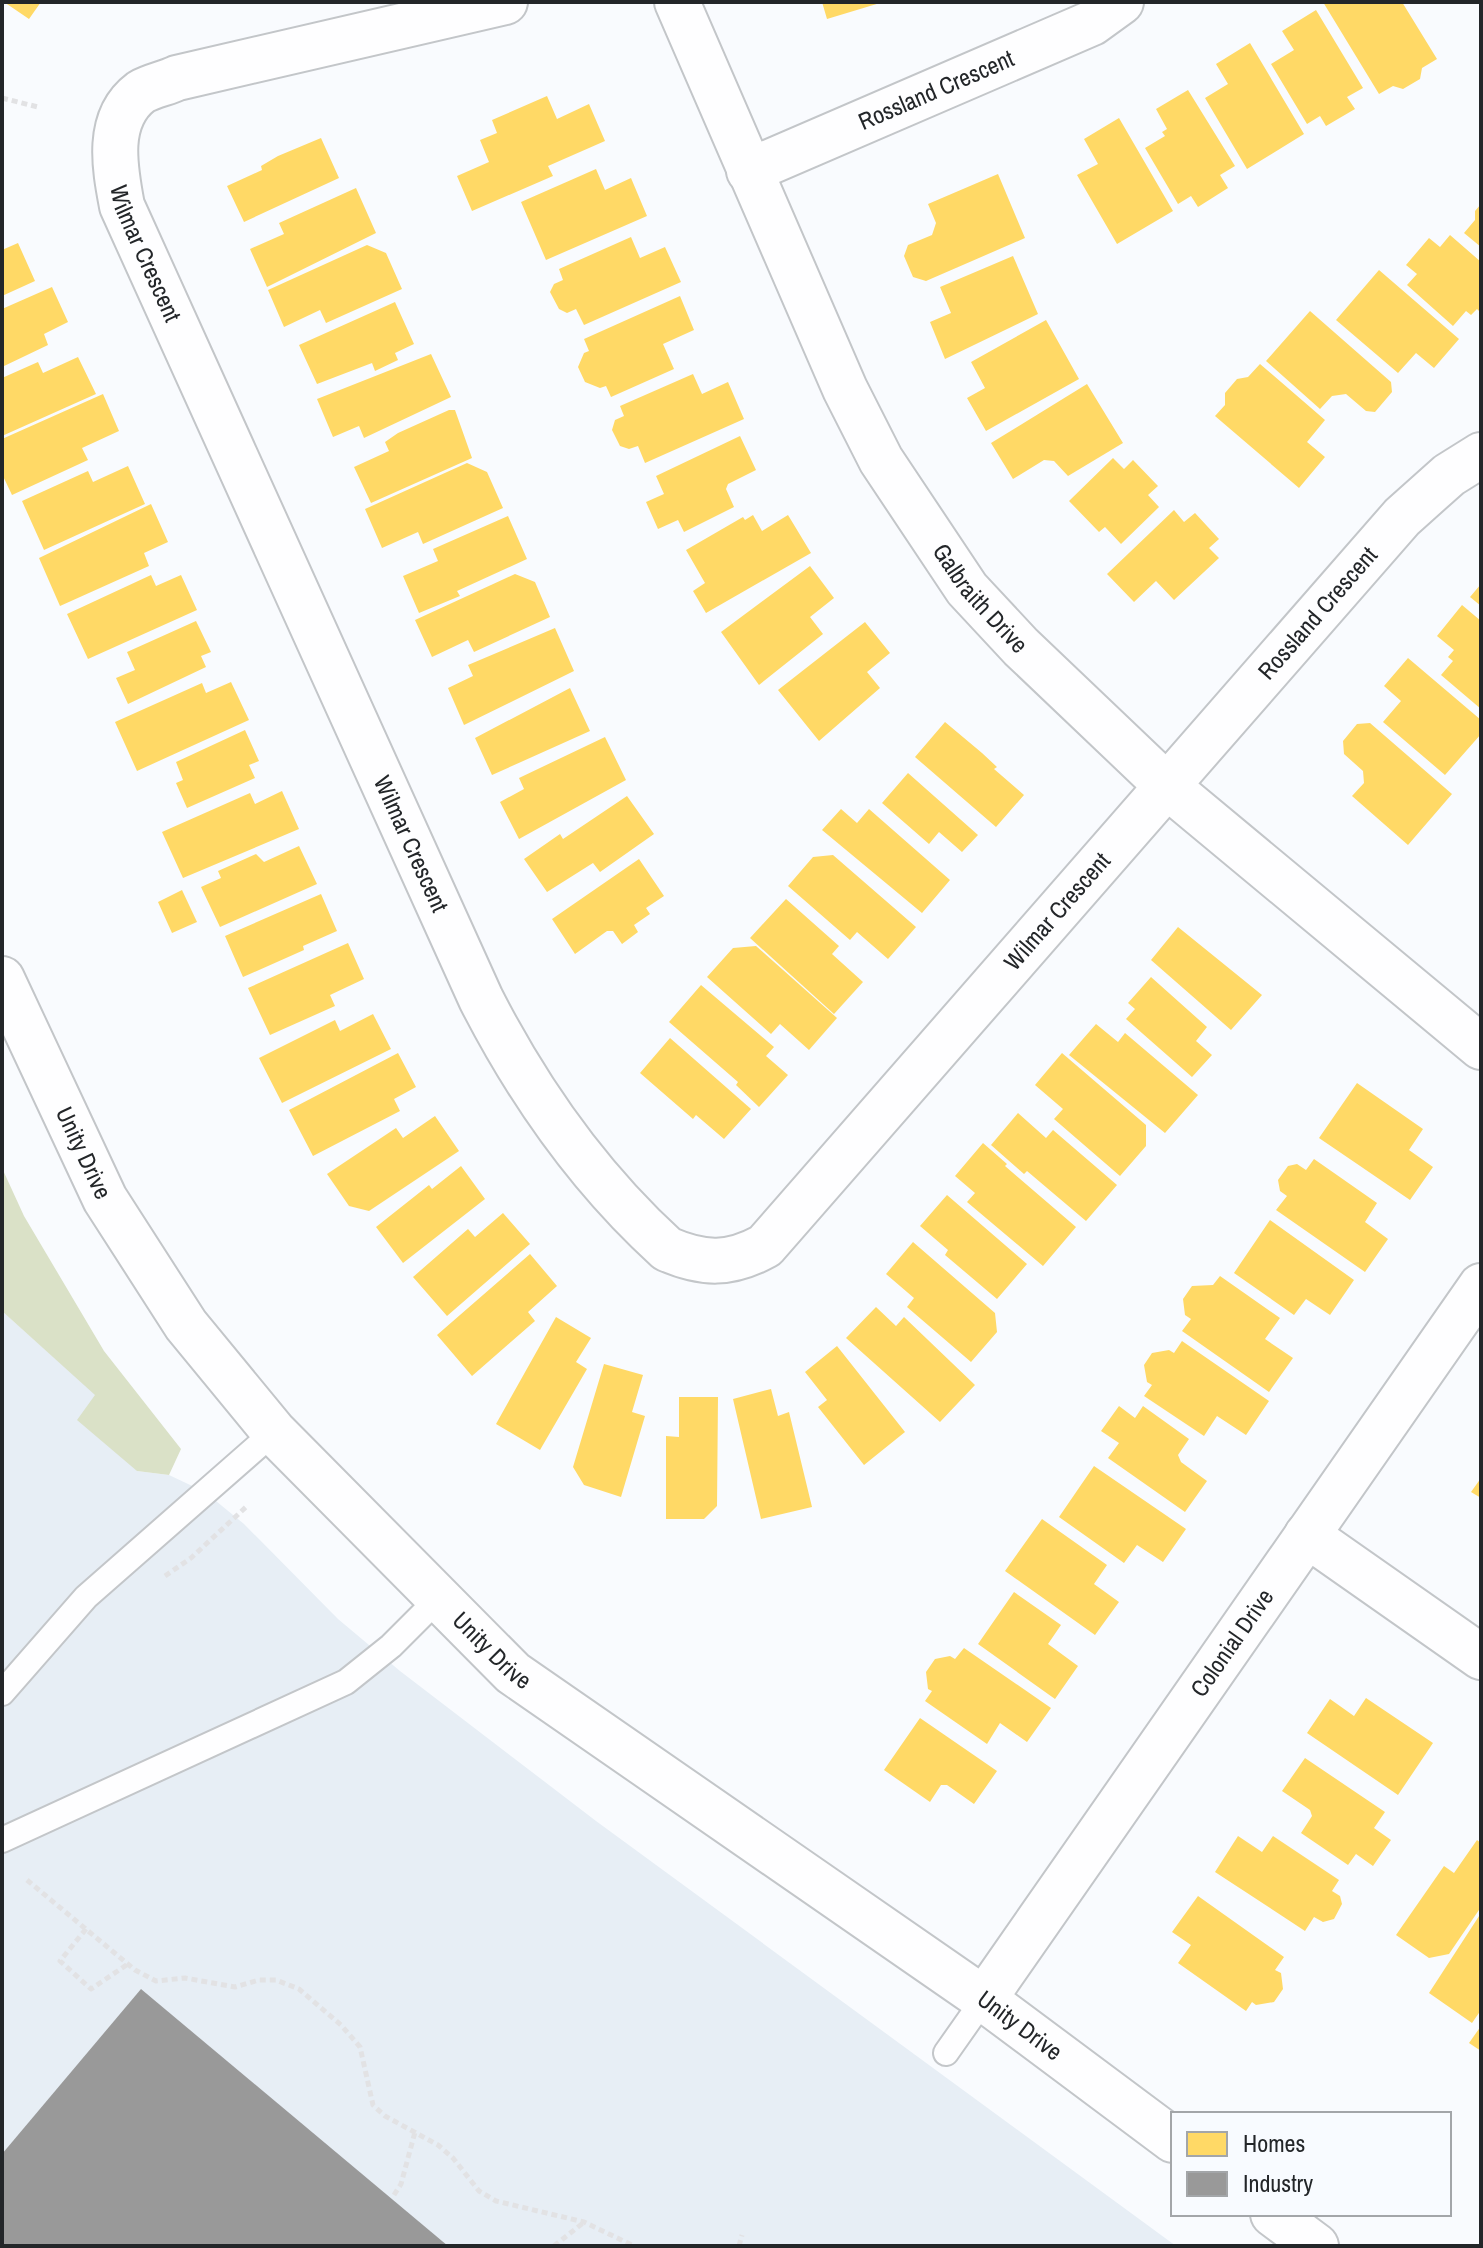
<svg xmlns="http://www.w3.org/2000/svg" width="1483" height="2248" viewBox="0 0 1483 2248" font-family="'Archivo Narrow',sans-serif">
  <style>
    .built { fill: #e7eef5 }
    .forest { fill: #dae1c7 }
    .homes { fill: #ffd966 }
    .industry { fill: #999 }
    .lines { fill: none; stroke-linecap: round; stroke-linejoin: round }
    .service-casing { stroke: #c3c6c9; stroke-width: 28 }
    .minor-casing { stroke: #c3c6c9; stroke-width: 48 }
    .tertiary-casing { stroke: #c3c6c9; stroke-width: 48 }
    .path { stroke: #e2e2e4; stroke-width: 5; stroke-dasharray: 6 4; stroke-linecap: butt }
    .service { stroke: #fefeff; stroke-width: 24 }
    .minor { stroke: #fefeff; stroke-width: 44 }
    .tertiary { stroke: #fefeff; stroke-width: 44 }
    .labels { text-anchor: middle; stroke-width: 8; stroke-linejoin: round; paint-order: stroke }
    .street-label { font-size: 24px; fill: #232629; stroke: #f8fbff }
  </style>
  <rect width="100%" height="100%" fill="#f9fbfe"/>
  <path class="built" d="M 2,1311 L 96,1395 L 137,1471 L 169,1475 L 205,1492 L 244,1524 L 338,1619 L 400,1671 L 596,1821 L 1176,2246 L 2,2246 Z"/>
  <path class="forest" d="M 2,1168 L 24,1216 L 104,1351 L 181,1449 L 169,1475 L 137,1471 L 77,1420 L 95,1395 L 2,1311 Z"/>
  <path class="homes" d="M 4,2 L 41,2 L 29,19 Z
    M 822,2 L 880,2 L 880,3 L 827,19 Z
    M 1323,2 L 1402,2 L 1437,59 L 1422,68 L 1420,79 L 1403,89 L 1393,86 L 1379,94 Z
    M 1316,10 L 1363,88 L 1347,97 L 1355,109 L 1326,126 L 1320,116 L 1307,124 L 1271,64 L 1294,50 L 1282,31 Z
    M 1250,43 L 1304,134 L 1247,169 L 1205,98 L 1228,84 L 1216,64 Z
    M 1188,90 L 1235,166 L 1220,175 L 1228,188 L 1198,207 L 1191,196 L 1178,204 L 1145,148 L 1165,136 L 1162,132 L 1167,129 L 1156,109 Z
    M 547,96 L 557,119 L 589,104 L 605,141 L 548,166 L 553,176 L 472,211 L 457,176 L 489,162 L 480,140 L 497,133 L 492,120 Z
    M 1119,118 L 1173,211 L 1117,244 L 1077,175 L 1098,164 L 1084,139 Z
    M 321,138 L 339,178 L 244,222 L 227,186 L 262,170 L 261,166 L 278,156 Z
    M 596,169 L 605,190 L 631,178 L 647,216 L 546,260 L 521,202 Z
    M 998,174 L 1025,238 L 926,281 L 913,277 L 904,256 L 908,245 L 932,235 L 936,223 L 928,204 Z
    M 356,188 L 376,233 L 267,287 L 250,249 L 284,234 L 279,223 Z
    M 1481,204 L 1481,247 L 1464,233 L 1475,220 L 1475,211 Z
    M 1450,235 L 1481,262 L 1481,313 L 1477,309 L 1471,315 L 1466,311 L 1453,326 L 1407,285 L 1417,274 L 1406,265 L 1429,238 L 1440,247 Z
    M 631,237 L 640,258 L 665,247 L 681,282 L 584,325 L 576,309 L 567,313 L 559,309 L 550,292 L 554,284 L 563,280 L 559,269 Z
    M 18,243 L 35,281 L 2,296 L 2,250 Z
    M 367,245 L 386,253 L 402,289 L 326,323 L 320,310 L 284,327 L 268,290 Z
    M 1013,256 L 1038,314 L 945,359 L 930,322 L 951,313 L 940,287 Z
    M 1379,270 L 1459,339 L 1434,368 L 1416,353 L 1398,373 L 1336,320 Z
    M 52,287 L 68,322 L 44,334 L 48,345 L 2,367 L 2,309 Z
    M 680,296 L 694,330 L 663,344 L 674,369 L 611,397 L 606,386 L 600,388 L 585,382 L 578,367 L 584,353 L 589,351 L 584,339 Z
    M 395,302 L 414,344 L 395,353 L 398,360 L 375,371 L 372,363 L 317,384 L 299,345 Z
    M 1310,311 L 1391,382 L 1392,392 L 1375,412 L 1366,411 L 1346,394 L 1332,396 L 1320,409 L 1266,361 Z
    M 1046,320 L 1079,379 L 986,431 L 967,398 L 985,388 L 971,362 Z
    M 431,354 L 451,397 L 364,438 L 359,426 L 333,437 L 317,399 Z
    M 78,357 L 96,394 L 2,436 L 2,378 L 38,362 L 43,373 Z
    M 1260,364 L 1325,420 L 1307,442 L 1325,457 L 1299,488 L 1215,416 L 1225,405 L 1225,393 L 1237,379 L 1248,377 Z
    M 693,374 L 702,394 L 728,382 L 744,419 L 645,463 L 638,446 L 629,449 L 620,446 L 612,430 L 615,420 L 624,416 L 620,406 Z
    M 1087,384 L 1123,443 L 1068,476 L 1054,461 L 1044,460 L 1013,479 L 991,443 Z
    M 103,394 L 119,431 L 82,448 L 88,460 L 12,495 L 2,474 L 2,439 Z
    M 449,410 L 455,410 L 472,458 L 371,503 L 354,467 L 389,451 L 385,442 L 398,433 Z
    M 740,436 L 756,470 L 728,484 L 726,489 L 734,507 L 684,532 L 678,520 L 658,529 L 646,502 L 664,494 L 656,476 Z
    M 1113,458 L 1124,469 L 1133,460 L 1158,486 L 1148,495 L 1159,507 L 1121,544 L 1105,527 L 1099,532 L 1069,501 Z
    M 467,463 L 487,472 L 503,508 L 423,544 L 418,532 L 382,548 L 365,509 Z
    M 128,466 L 145,504 L 44,550 L 22,501 L 88,471 L 93,482 Z
    M 151,504 L 168,542 L 144,553 L 149,566 L 60,606 L 39,558 Z
    M 1174,510 L 1184,522 L 1195,513 L 1219,539 L 1209,548 L 1219,558 L 1174,600 L 1156,581 L 1134,602 L 1107,574 Z
    M 753,515 L 762,531 L 788,515 L 811,553 L 706,613 L 693,591 L 705,583 L 686,550 L 743,517 L 745,520 Z
    M 508,516 L 527,559 L 457,591 L 460,596 L 419,613 L 403,576 L 438,561 L 433,549 Z
    M 810,566 L 834,598 L 810,617 L 823,634 L 759,685 L 721,632 Z
    M 515,574 L 535,582 L 550,617 L 474,652 L 468,640 L 432,657 L 415,620 Z
    M 151,575 L 156,586 L 181,575 L 197,610 L 88,659 L 67,614 Z
    M 1481,584 L 1481,606 L 1470,597 Z
    M 1462,605 L 1481,621 L 1481,709 L 1441,675 L 1453,661 L 1448,657 L 1454,650 L 1437,636 Z
    M 196,621 L 211,652 L 201,656 L 206,667 L 128,704 L 116,678 L 135,670 L 127,652 Z
    M 865,622 L 890,653 L 867,672 L 880,688 L 819,741 L 778,690 Z
    M 555,628 L 574,671 L 464,725 L 448,688 L 473,676 L 468,665 Z
    M 1408,658 L 1481,720 L 1481,734 L 1445,775 L 1383,722 L 1401,701 L 1384,686 Z
    M 231,682 L 249,720 L 137,771 L 115,722 L 202,683 L 206,693 Z
    M 570,688 L 590,731 L 492,775 L 475,738 Z
    M 945,722 L 982,753 L 997,767 L 994,769 L 1024,795 L 996,827 L 915,757 Z
    M 1370,723 L 1452,794 L 1408,845 L 1352,796 L 1364,783 L 1363,771 L 1344,754 L 1343,741 L 1357,724 Z
    M 245,730 L 259,761 L 249,765 L 255,778 L 187,808 L 176,783 L 183,780 L 176,762 Z
    M 605,737 L 626,780 L 519,839 L 500,802 L 524,789 L 519,778 Z
    M 908,773 L 978,835 L 962,852 L 939,832 L 929,844 L 882,803 Z
    M 282,791 L 299,829 L 183,878 L 162,832 L 250,793 L 255,804 Z
    M 627,796 L 654,834 L 600,872 L 593,863 L 547,892 L 524,859 L 560,834 L 563,839 Z
    M 841,809 L 857,823 L 869,809 L 950,880 L 922,913 L 822,830 Z
    M 299,846 L 317,884 L 220,927 L 201,887 L 221,878 L 218,871 L 256,854 L 264,862 Z
    M 833,855 L 916,927 L 888,959 L 857,932 L 850,940 L 788,886 L 813,857 Z
    M 639,859 L 664,896 L 646,908 L 650,914 L 634,925 L 638,932 L 622,944 L 613,931 L 607,931 L 575,954 L 552,919 Z
    M 182,890 L 197,922 L 172,933 L 158,902 Z
    M 321,894 L 337,931 L 303,946 L 304,950 L 243,977 L 225,936 Z
    M 786,899 L 839,946 L 832,954 L 863,982 L 834,1014 L 750,938 Z
    M 1178,927 L 1262,995 L 1231,1030 L 1151,960 Z
    M 348,943 L 364,979 L 330,995 L 335,1006 L 270,1035 L 248,988 Z
    M 756,946 L 837,1018 L 809,1050 L 780,1024 L 771,1034 L 707,977 L 733,948 Z
    M 1151,977 L 1207,1027 L 1196,1041 L 1212,1055 L 1192,1077 L 1126,1019 L 1135,1009 L 1128,1003 Z
    M 701,985 L 774,1047 L 766,1056 L 788,1075 L 759,1107 L 736,1085 L 738,1082 L 669,1022 Z
    M 373,1014 L 391,1049 L 282,1103 L 259,1058 L 335,1020 L 340,1031 Z
    M 1096,1024 L 1118,1042 L 1125,1033 L 1198,1095 L 1165,1133 L 1069,1055 Z
    M 670,1038 L 751,1109 L 724,1139 L 696,1115 L 693,1119 L 640,1073 Z
    M 398,1053 L 416,1087 L 394,1099 L 400,1111 L 313,1156 L 289,1110 Z
    M 1062,1053 L 1146,1125 L 1146,1146 L 1120,1176 L 1054,1119 L 1063,1109 L 1035,1085 Z
    M 1357,1083 L 1423,1129 L 1409,1150 L 1433,1167 L 1410,1200 L 1319,1138 Z
    M 1018,1113 L 1046,1138 L 1053,1130 L 1117,1185 L 1086,1221 L 1027,1171 L 1024,1174 L 991,1145 Z
    M 435,1116 L 459,1151 L 369,1211 L 349,1206 L 327,1174 L 396,1128 L 403,1138 Z
    M 983,1143 L 1007,1164 L 1005,1166 L 1076,1227 L 1043,1266 L 967,1202 L 975,1193 L 955,1176 Z
    M 1314,1159 L 1377,1203 L 1365,1222 L 1388,1239 L 1365,1272 L 1276,1210 L 1287,1196 L 1280,1191 L 1278,1180 L 1288,1166 L 1297,1164 L 1306,1170 Z
    M 461,1166 L 485,1199 L 403,1263 L 376,1227 L 429,1185 L 432,1189 Z
    M 947,1195 L 1027,1264 L 997,1299 L 945,1255 L 948,1250 L 920,1226 Z
    M 503,1213 L 530,1244 L 447,1316 L 413,1277 L 468,1229 L 475,1237 Z
    M 1270,1220 L 1354,1280 L 1330,1315 L 1306,1299 L 1294,1315 L 1234,1273 Z
    M 913,1242 L 995,1313 L 997,1332 L 971,1362 L 907,1307 L 914,1298 L 886,1274 Z
    M 530,1254 L 557,1286 L 528,1312 L 535,1321 L 472,1376 L 437,1335 Z
    M 1220,1276 L 1280,1318 L 1265,1339 L 1293,1358 L 1269,1392 L 1182,1331 L 1191,1319 L 1185,1315 L 1183,1299 L 1192,1286 L 1213,1285 Z
    M 876,1307 L 896,1326 L 904,1317 L 975,1385 L 940,1422 L 846,1338 Z
    M 556,1317 L 591,1338 L 576,1362 L 587,1369 L 540,1450 L 496,1424 Z
    M 1182,1341 L 1269,1401 L 1246,1435 L 1217,1416 L 1204,1436 L 1144,1396 L 1152,1385 L 1147,1382 L 1144,1365 L 1152,1353 L 1169,1350 L 1174,1353 Z
    M 837,1346 L 905,1432 L 864,1465 L 818,1407 L 827,1400 L 805,1372 Z
    M 604,1364 L 643,1375 L 632,1412 L 645,1416 L 621,1497 L 584,1485 L 573,1467 Z
    M 771,1389 L 778,1416 L 789,1412 L 812,1507 L 761,1519 L 733,1399 Z
    M 679,1397 L 718,1397 L 717,1506 L 704,1519 L 666,1519 L 666,1436 L 679,1437 Z
    M 1119,1406 L 1135,1418 L 1143,1406 L 1189,1439 L 1178,1455 L 1181,1462 L 1207,1481 L 1185,1512 L 1108,1458 L 1119,1443 L 1101,1431 Z
    M 1094,1466 L 1186,1529 L 1163,1562 L 1137,1545 L 1124,1563 L 1059,1517 Z
    M 1481,1478 L 1481,1498 L 1471,1492 Z
    M 1042,1519 L 1107,1565 L 1094,1584 L 1119,1602 L 1095,1635 L 1005,1571 Z
    M 1014,1592 L 1061,1625 L 1048,1644 L 1078,1666 L 1055,1699 L 978,1644 Z
    M 964,1648 L 1051,1708 L 1027,1742 L 1000,1723 L 987,1744 L 925,1701 L 932,1691 L 928,1689 L 926,1672 L 935,1659 L 950,1656 L 955,1659 Z
    M 1366,1698 L 1433,1743 L 1398,1795 L 1307,1733 L 1330,1699 L 1354,1716 Z
    M 920,1718 L 997,1771 L 974,1804 L 947,1785 L 941,1785 L 930,1802 L 884,1770 Z
    M 1305,1758 L 1385,1812 L 1374,1828 L 1391,1840 L 1373,1866 L 1356,1854 L 1348,1865 L 1301,1833 L 1312,1816 L 1310,1810 L 1282,1791 Z
    M 1238,1836 L 1262,1852 L 1273,1836 L 1339,1880 L 1332,1891 L 1340,1896 L 1342,1904 L 1334,1919 L 1323,1922 L 1314,1917 L 1305,1931 L 1215,1872 Z
    M 1477,1840 L 1481,1843 L 1481,1907 L 1449,1954 L 1429,1958 L 1396,1935 L 1444,1866 L 1454,1873 Z
    M 1198,1896 L 1284,1957 L 1275,1970 L 1281,1973 L 1283,1989 L 1274,2002 L 1256,2005 L 1252,2002 L 1246,2011 L 1178,1963 L 1191,1945 L 1172,1932 Z
    M 1481,1913 L 1481,2010 L 1472,2023 L 1429,1993 Z
    M 1481,2026 L 1481,2051 L 1469,2043 Z"/>
  <path class="industry" d="M 141,1989 L 448,2246 L 2,2246 L 2,2154 Z"/>
  <g class="lines">
    <defs>
      <path id="service" d="M 2,1693 L 86,1597 L 274,1432
        M 2,1840 L 346,1682 L 391,1646 L 440,1597
        M 946,2053 L 984,1999"/>
      <g id="minor">
        <path id="s1" d="M 505,2 L 177,78 C 167,83 151,86 141,92 C 105,119 115,169 122,206 L 481,999 C 528,1091 590,1179 667,1249 C 704,1265 730,1265 765,1246 L 1402,517 L 1449,475 L 1481,455"/>
        <path id="s2" d="M 749,171 L 1092,23 L 1121,2"/>
        <path d="M 1307,1535 L 1481,1657"/>
      </g>
      <g id="tertiary">
        <path id="s3" d="M 677,2 L 845,389 L 881,460 L 967,589 L 1021,647 L 1167,786 L 1481,1047"/>
        <path id="s4" d="M 2,979 L 105,1199 L 186,1325 L 274,1432 L 513,1673 L 984,1999 L 1173,2140"/>
        <path id="s5" d="M 984,1999 L 1481,1286"/>
        <path d="M 1273,2214 L 1316,2246"/>
      </g>
    </defs>
    <use href="#service" class="service-casing"/>
    <use href="#minor" class="minor-casing"/>
    <use href="#tertiary" class="tertiary-casing"/>
    <path class="path" d="M 2,98 L 38,107
      M 165,1576 L 191,1558 L 246,1507
      M 27,1880 L 135,1970 L 156,1981 L 185,1978 L 235,1987 L 259,1980 L 276,1980 L 299,1989 L 341,2025 L 360,2047 L 373,2105 L 385,2116 L 438,2145 L 453,2158 L 479,2191 L 496,2201 L 584,2222 L 634,2246
      M 86,1929 L 60,1961 L 91,1989 L 128,1964
      M 394,2195 L 401,2184 L 415,2132
      M 554,2246 L 583,2223
      M 739,2246 L 742,2235"/>
    <use href="#service" class="service"/>
    <use href="#minor" class="minor"/>
    <use href="#tertiary" class="tertiary"/>
  </g>
  <g class="labels">
    <g class="street-label">
      <text dy="8" stroke="none"><textPath href="#s2" startOffset="204">Rossland Crescent</textPath></text>
      <text dy="8" stroke="none"><textPath href="#s1" startOffset="550">Wilmar Crescent</textPath></text>
      <text dy="8" stroke="none"><textPath href="#s3" startOffset="672">Galbraith Drive</textPath></text>
      <text dy="8" stroke="none"><textPath href="#s1" startOffset="2624">Rossland Crescent</textPath></text>
      <text dy="8" stroke="none"><textPath href="#s1" startOffset="1198">Wilmar Crescent</textPath></text>
      <text dy="8" stroke="none"><textPath href="#s1" startOffset="2228">Wilmar Crescent</textPath></text>
      <text dy="8" stroke="none"><textPath href="#s4" startOffset="192">Unity Drive</textPath></text>
      <text dy="8" stroke="none"><textPath href="#s5" startOffset="434">Colonial Drive</textPath></text>
      <text dy="8" stroke="none"><textPath href="#s4" startOffset="840">Unity Drive</textPath></text>
      <text dy="8" stroke="none"><textPath href="#s4" startOffset="1488">Unity Drive</textPath></text>
    </g>
  </g>
  <rect width="1483" height="2248" fill="none" stroke="#232629" stroke-width="8"/>
  <rect x="1171" y="2112" width="280" height="104" fill="#f8fbff" stroke="#a3a6a9" stroke-width="2"/>
  <rect x="1187" y="2132" width="40" height="24" fill="#ffd966" stroke="#a3a6a9" stroke-width="2"/>
  <text x="1243" y="2152" font-size="24" fill="#232629">Homes</text>
  <rect x="1187" y="2172" width="40" height="24" fill="#999999" stroke="#a3a6a9" stroke-width="2"/>
  <text x="1243" y="2192" font-size="24" fill="#232629">Industry</text>
</svg>
